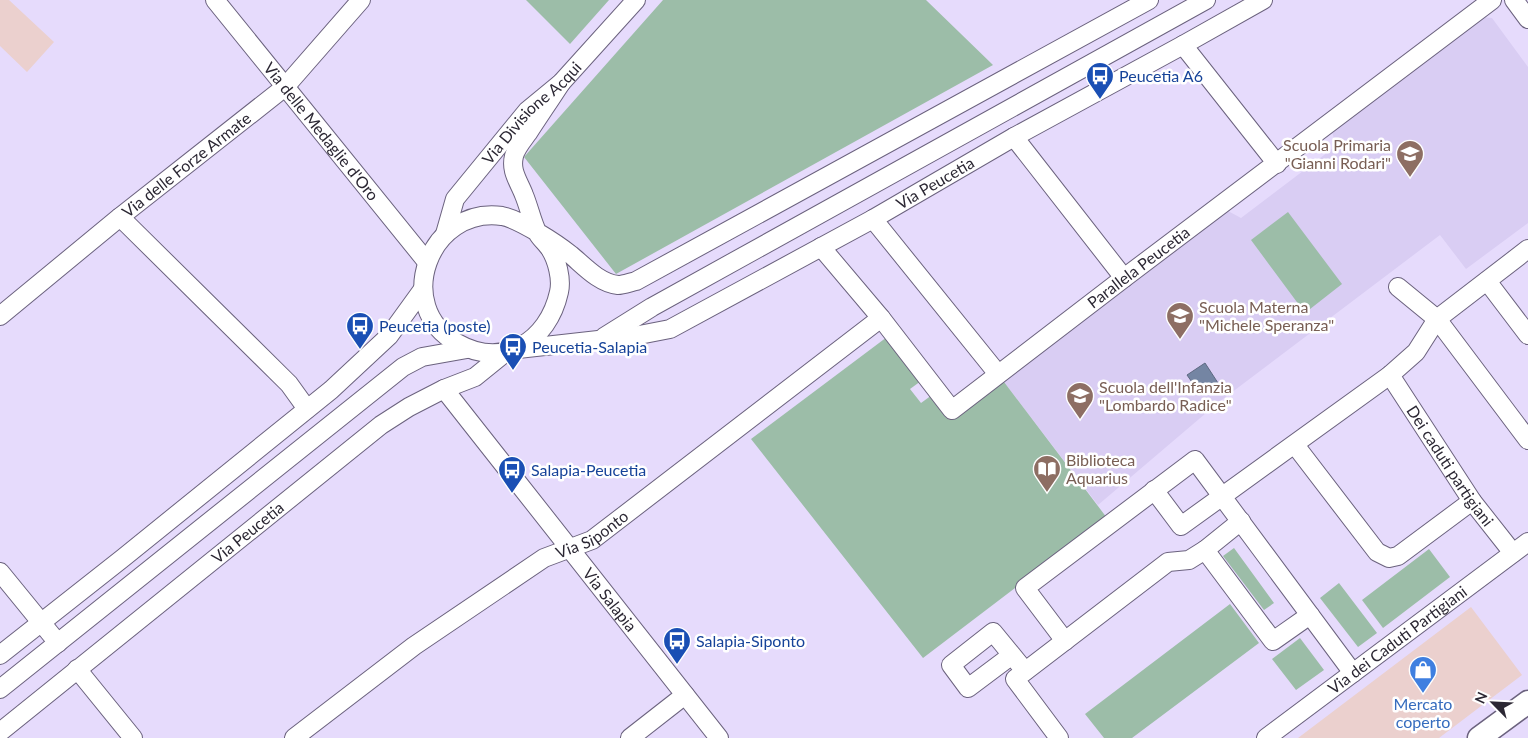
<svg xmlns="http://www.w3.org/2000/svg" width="1528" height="738" viewBox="0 0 1528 738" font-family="Lato,sans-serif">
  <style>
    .commercial { fill: #ebd0ce }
    .built { fill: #d9cdf3 }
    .green { fill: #9cbda8 }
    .water { fill: #7485a3; stroke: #5e6981 }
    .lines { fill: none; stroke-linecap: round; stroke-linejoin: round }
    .minor-casing { stroke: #6b627e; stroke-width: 20 }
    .tertiary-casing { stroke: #6b627e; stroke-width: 25 }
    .minor { stroke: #fff; stroke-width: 18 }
    .tertiary { stroke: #fff; stroke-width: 22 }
    .labels { text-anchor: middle; stroke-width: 5; stroke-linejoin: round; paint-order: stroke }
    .transit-label { font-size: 16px; fill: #164399; stroke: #fff; text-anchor: start }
    .street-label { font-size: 16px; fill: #2b2733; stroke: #fff }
    .education-label { font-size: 16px; fill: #785e54; stroke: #fff; text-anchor: start }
    .shop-label { font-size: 16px; fill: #366cbe; stroke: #fff }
  </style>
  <rect width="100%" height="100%" fill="#e6dbfc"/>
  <path class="commercial" d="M 0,0 L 9,0 L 54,42 L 27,72 L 0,46 Z
    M 1471,607 L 1522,675 L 1439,738 L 1298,738 Z"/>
  <path class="built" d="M 1483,17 L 1492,18 L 1528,67 L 1528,223 L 1466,269 L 1440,235 L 1219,402 L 1098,505 L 1004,382 L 1228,211 L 1241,218 L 1336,146 L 1332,132 Z"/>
  <path class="green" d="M 526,0 L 609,0 L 570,44 Z
    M 663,0 L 926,0 L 993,65 L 616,274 L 524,157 Z
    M 1288,212 L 1342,284 L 1305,313 L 1251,240 Z
    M 887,337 L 921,381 L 910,389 L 921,403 L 932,395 L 949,418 L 1001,378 L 1107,518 L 923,658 L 751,439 Z
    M 1234,548 L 1274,603 L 1264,610 L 1223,556 Z
    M 1429,549 L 1450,577 L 1383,628 L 1362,600 Z
    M 1339,583 L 1377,633 L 1358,647 L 1320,598 Z
    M 1230,604 L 1259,643 L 1132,738 L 1104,738 L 1085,714 Z
    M 1300,638 L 1324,670 L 1296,690 L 1272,659 Z"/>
  <path class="water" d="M 1205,363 L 1218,383 L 1201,395 L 1187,375 Z"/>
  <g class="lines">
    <defs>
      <g id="minor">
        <path id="s1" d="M 215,0 L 427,262"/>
        <path d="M 1514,0 L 1528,19"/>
        <path d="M 1183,45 L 1277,164"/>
        <path d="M 561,83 C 550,100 539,116 528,133 C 523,140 516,148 514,156 C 513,160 513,167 514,171 C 516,179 521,187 524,195 C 529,207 532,222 538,234 C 541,239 547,244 550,249 C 557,260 562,279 559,292 C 548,342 503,369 457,343 C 392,307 429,206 502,216 C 519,219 556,243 571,255 C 584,266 599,283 618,285 C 623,285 631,282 636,281 L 1149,0"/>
        <path d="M 1014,137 L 1124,278"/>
        <path d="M 120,217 L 289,384 L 307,409"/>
        <path d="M 873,219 L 998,374"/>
        <path id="s2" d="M 445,234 L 455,199 L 527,111 L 561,83 L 636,0"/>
        <path id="s3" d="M 821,247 L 881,318 L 952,410 L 1124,278 L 1492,0"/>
        <path d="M 1487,281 L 1528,335"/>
        <path d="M 1398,287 L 1437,319 L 1528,440"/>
        <path id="s4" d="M 0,316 L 120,217 L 285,87 L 361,0"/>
        <path d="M 604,337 L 652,307 L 1206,0"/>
        <path id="s5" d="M 518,349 L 634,336 L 670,329 L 873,219 L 1014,137 L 1183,45 L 1263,0"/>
        <path id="s6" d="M 1390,375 L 1472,501 L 1513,553"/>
        <path id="s7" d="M 444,389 L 719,738"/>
        <path d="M 1295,445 L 1377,552 L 1389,558 L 1398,556 L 1472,501"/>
        <path d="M 1154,490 L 1181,526 L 1390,375 L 1416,352 L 1437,319 L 1528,249"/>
        <path d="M 1205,550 L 1273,641 L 1310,615"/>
        <path d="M 0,572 L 58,643"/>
        <path d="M 1065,641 L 1025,588 L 1195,460 L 1353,673"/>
        <path d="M 0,655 L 123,558 L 331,390 L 389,336 L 423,289"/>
        <path d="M 1012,655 L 968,688 L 951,665 L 993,632 L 1025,671"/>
        <path d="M 77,669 L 133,738"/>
        <path d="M 0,689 L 403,367 L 422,357 L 467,349"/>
        <path id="s8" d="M 0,732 L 381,425 L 409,407 L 444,389 L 475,377 L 506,352"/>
        <path id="s9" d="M 294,738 L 414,646 L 544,558 L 592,540 L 881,318"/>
        <path d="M 630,738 L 685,695"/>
        <path d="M 1059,738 L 1015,679 L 1168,562 L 1189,560 L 1205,550 L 1241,521"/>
        <path id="s10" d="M 1266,738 L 1528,542"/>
      </g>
      <path id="tertiary" d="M 1479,738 L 1528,702"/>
    </defs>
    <use href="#minor" class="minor-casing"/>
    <use href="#tertiary" class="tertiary-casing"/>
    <use href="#minor" class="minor"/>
    <use href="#tertiary" class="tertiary"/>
  </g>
  <defs>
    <symbol id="bus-pin" viewBox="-11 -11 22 30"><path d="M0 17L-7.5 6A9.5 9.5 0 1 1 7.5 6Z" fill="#1a4fb4" stroke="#fff"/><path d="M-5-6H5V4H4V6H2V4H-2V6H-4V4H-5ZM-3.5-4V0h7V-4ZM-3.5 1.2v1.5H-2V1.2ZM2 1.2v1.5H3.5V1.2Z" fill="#fff"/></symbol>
    <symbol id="school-pin" viewBox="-11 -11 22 30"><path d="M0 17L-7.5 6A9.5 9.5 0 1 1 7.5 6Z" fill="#8d6e63" stroke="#fff"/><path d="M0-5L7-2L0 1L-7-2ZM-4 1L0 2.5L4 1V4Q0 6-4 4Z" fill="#fff"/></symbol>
    <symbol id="library-pin" viewBox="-11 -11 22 30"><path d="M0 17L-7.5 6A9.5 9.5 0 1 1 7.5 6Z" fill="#8d6e63" stroke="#fff"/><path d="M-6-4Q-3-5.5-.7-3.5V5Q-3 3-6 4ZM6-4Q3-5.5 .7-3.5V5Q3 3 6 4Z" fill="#fff"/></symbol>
    <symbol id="shop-pin" viewBox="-11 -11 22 30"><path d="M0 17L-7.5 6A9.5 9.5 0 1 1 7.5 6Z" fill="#3f7fe0" stroke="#fff"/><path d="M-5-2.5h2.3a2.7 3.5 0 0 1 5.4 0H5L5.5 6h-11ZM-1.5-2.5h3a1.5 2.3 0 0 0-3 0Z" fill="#fff"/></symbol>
  </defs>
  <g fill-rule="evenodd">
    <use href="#bus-pin" x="1084" y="60" width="32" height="43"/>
    <use href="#school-pin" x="1394" y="138" width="32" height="43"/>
    <use href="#school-pin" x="1164" y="300" width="32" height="43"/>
    <use href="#bus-pin" x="344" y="310" width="32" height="43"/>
    <use href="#bus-pin" x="497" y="331" width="32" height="43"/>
    <use href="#school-pin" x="1064" y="380" width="32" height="43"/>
    <use href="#library-pin" x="1031" y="453" width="32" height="43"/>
    <use href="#bus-pin" x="496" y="454" width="32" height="43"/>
    <use href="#bus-pin" x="661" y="625" width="32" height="43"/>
    <use href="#shop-pin" x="1407" y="654" width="32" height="43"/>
  </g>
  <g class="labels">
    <g class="transit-label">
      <text x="1119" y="82">Peucetia A6</text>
      <text x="379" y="332">Peucetia (poste)</text>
      <text x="532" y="353">Peucetia-Salapia</text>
      <text x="531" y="476">Salapia-Peucetia</text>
      <text x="696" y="647">Salapia-Siponto</text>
    </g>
    <g class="street-label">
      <text dy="6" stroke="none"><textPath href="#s2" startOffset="152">Via Divisione Acqui</textPath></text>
      <text dy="6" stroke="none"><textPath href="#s1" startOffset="169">Via delle Medaglie d'Oro</textPath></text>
      <text dy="6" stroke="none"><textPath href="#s4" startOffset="240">Via delle Forze Armate</textPath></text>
      <text dy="6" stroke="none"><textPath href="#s5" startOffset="456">Via Peucetia</textPath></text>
      <text dy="6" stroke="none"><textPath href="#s3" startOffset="444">Parallela Peucetia</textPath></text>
      <text dy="6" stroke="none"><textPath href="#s6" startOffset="109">Dei caduti partigiani</textPath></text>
      <text dy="6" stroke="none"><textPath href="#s8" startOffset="318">Via Peucetia</textPath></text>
      <text dy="6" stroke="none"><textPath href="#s9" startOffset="362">Via Siponto</textPath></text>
      <text dy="6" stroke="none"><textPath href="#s7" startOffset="268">Via Salapia</textPath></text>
      <text dy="6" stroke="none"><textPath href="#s10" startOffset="164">Via dei Caduti Partigiani</textPath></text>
    </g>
    <g class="education-label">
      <text x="1391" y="151" text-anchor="end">Scuola Primaria<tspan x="1391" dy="18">"Gianni Rodari"</tspan></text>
      <text x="1199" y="313">Scuola Materna<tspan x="1199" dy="18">"Michele Speranza"</tspan></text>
      <text x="1099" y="393">Scuola dell'Infanzia<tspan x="1099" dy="18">"Lombardo Radice"</tspan></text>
      <text x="1066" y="466">Biblioteca<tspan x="1066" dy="18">Aquarius</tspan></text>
    </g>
    <g class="shop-label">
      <text x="1423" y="710">Mercato<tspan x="1423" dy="18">coperto</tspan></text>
    </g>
  </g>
  <g transform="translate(1493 703) rotate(294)" stroke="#ffffff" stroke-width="4" paint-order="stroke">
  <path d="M0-4L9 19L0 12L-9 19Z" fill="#2b2733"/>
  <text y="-8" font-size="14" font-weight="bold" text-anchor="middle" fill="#2b2733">N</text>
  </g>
</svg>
